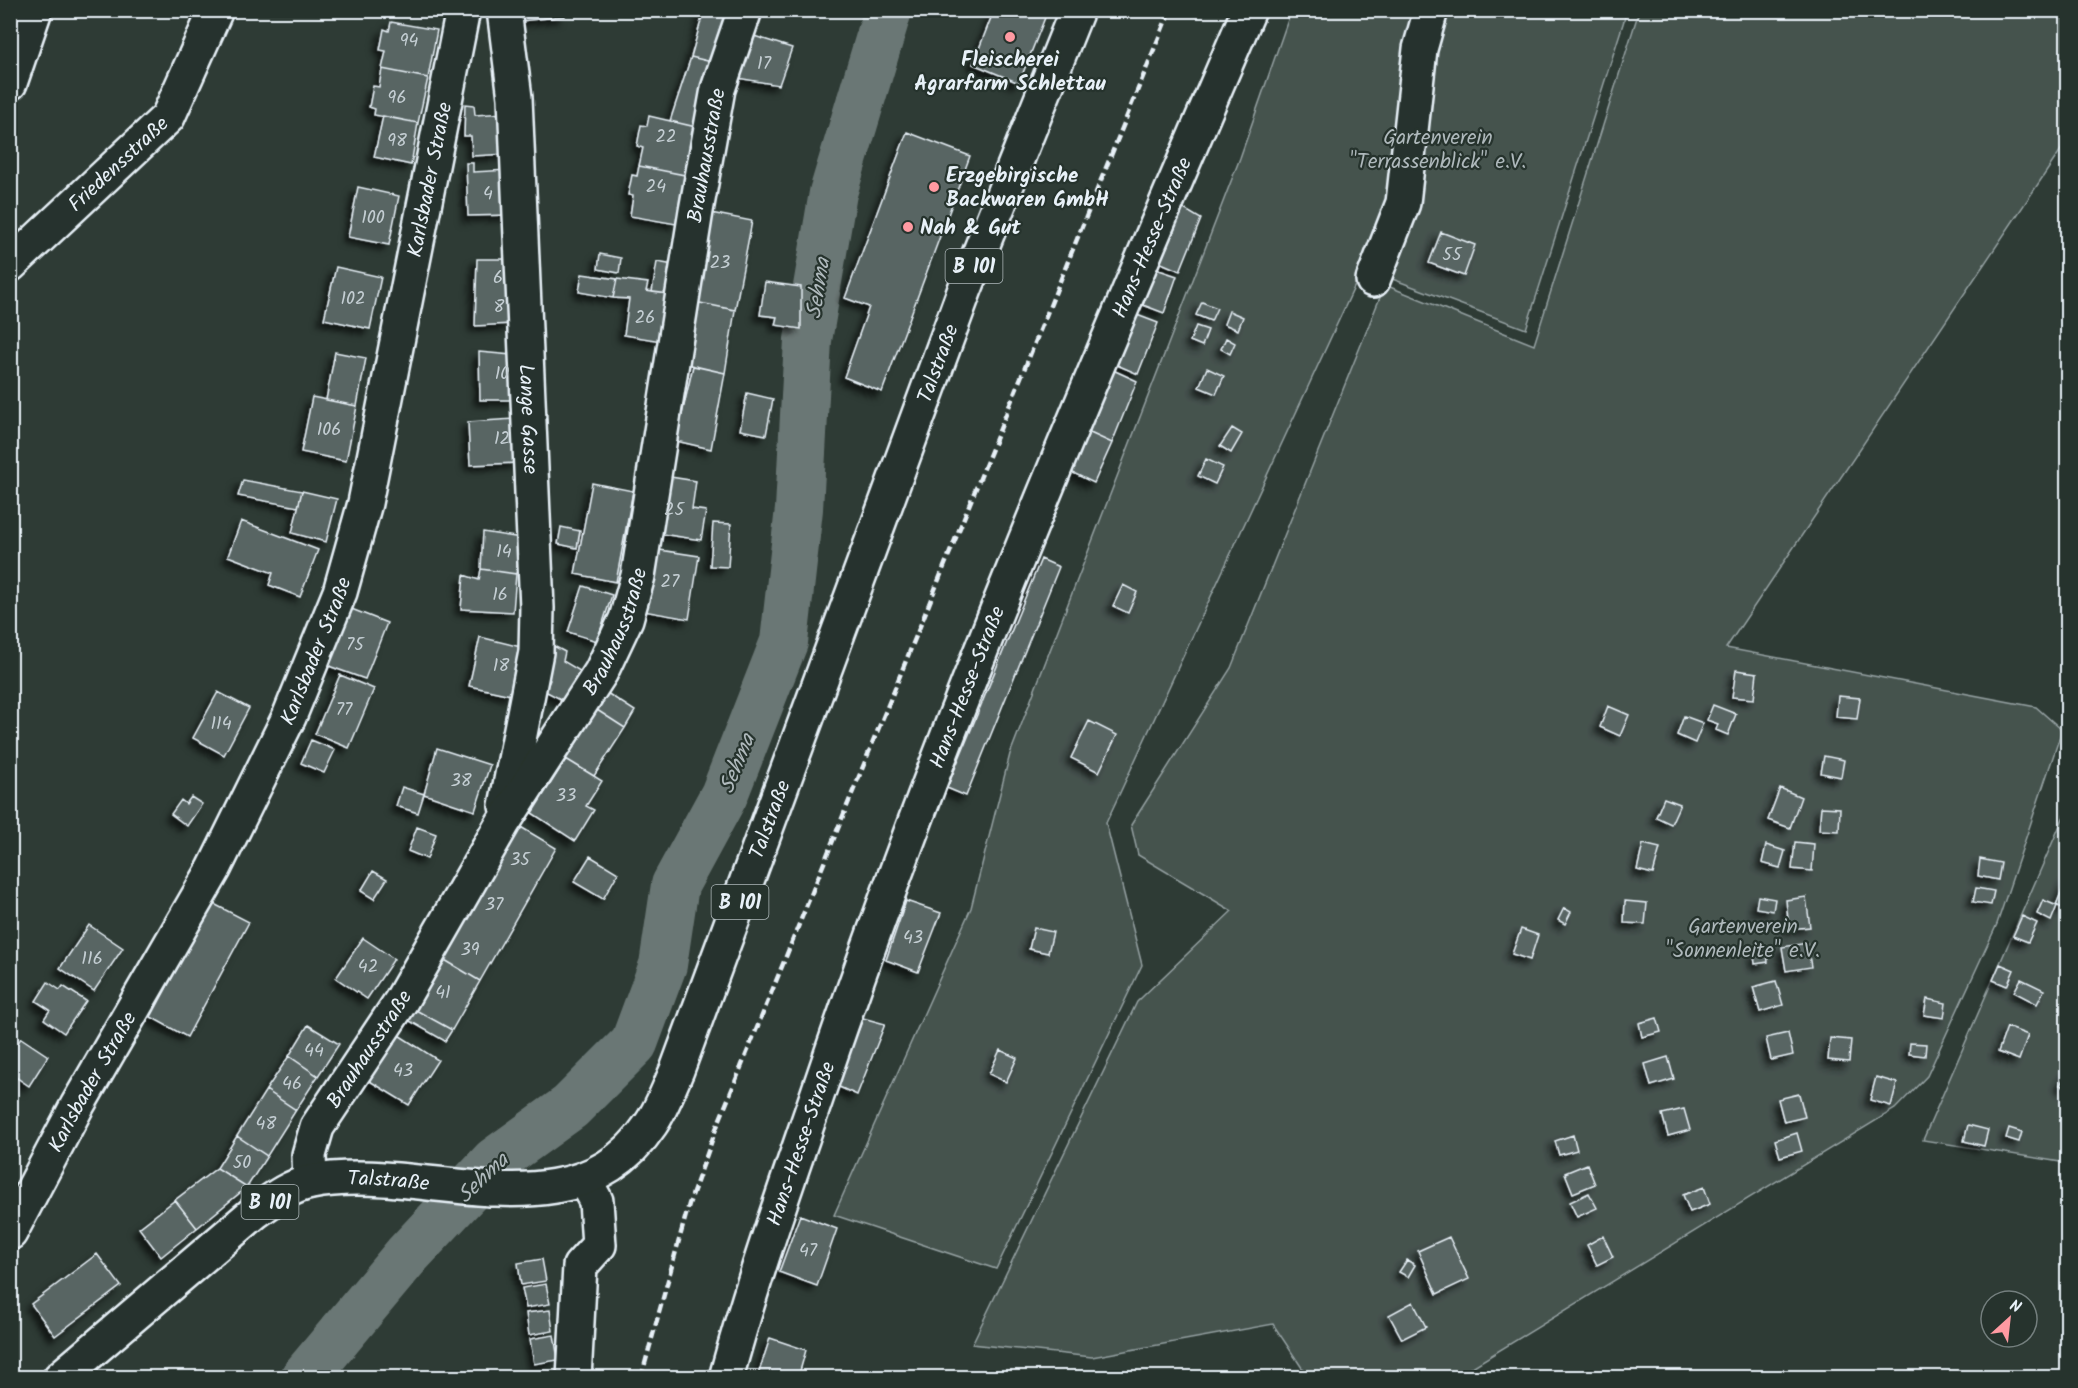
<svg xmlns="http://www.w3.org/2000/svg" width="2078" height="1388" viewBox="0 0 2078 1388" font-family="Kalam,sans-serif">
  <style>
    .green { fill: #45524e; stroke: #96a2a3; stroke-width: 1.5 }
    .lines { fill: none; stroke-linecap: round; stroke-linejoin: round }
    .river { stroke: #6b7775; stroke-width: 48 }
    .building { fill: #596563; stroke: #e8f1f8; stroke-width: 1.5; filter: url(#shadow) }
    .minor-casing { stroke: #e8f1f8; stroke-width: 38 }
    .major-casing { stroke: #e8f1f8; stroke-width: 38 }
    .minor { stroke: #26332d; stroke-width: 33 }
    .major { stroke: #26332d; stroke-width: 33 }
    .rail { stroke: #e8f1f8; stroke-width: 4.5; stroke-dasharray: 9 4.5; stroke-linecap: butt }
    .poi-dot { fill: #ff9aa2; stroke: #26332d; stroke-width: 2 }
    .labels { text-anchor: middle; stroke-width: 4.5; stroke-linejoin: round; paint-order: stroke }
    .number-label { font-size: 18px; fill: #c4ced3 }
    .shield { fill: #26332d; stroke: #aeb8bb; stroke-width: 1.5 }
    .shield-label { font-size: 20px; font-weight: bold; fill: #e8f1f8 }
    .poi-label { font-size: 21px; font-weight: bold; fill: #e8f1f8; stroke: #26332d; text-anchor: start }
    .park-label { font-size: 21px; fill: #afb9bc; stroke: #26332d }
    .street-label { font-size: 21px; fill: #e8f1f8; stroke: #26332d }
    .water-label { font-size: 22px; font-style: italic; fill: #b0babd; stroke: #26332d }
  </style>
  <defs>
    <filter id="shadow"><feDropShadow dx="-5.5" dy="5.5" stdDeviation="3" flood-color="#0009"/></filter>
  </defs>
  <rect width="100%" height="100%" fill="#2e3b35"/>
  <filter id="ink" filterUnits="userSpaceOnUse"><feTurbulence type="fractalNoise" baseFrequency=".0167" numOctaves="2"/><feDisplacementMap in="SourceGraphic" scale="12" xChannelSelector="R" yChannelSelector="G"/><feConvolveMatrix kernelMatrix="1 2 1 2 8 2 1 2 1" color-interpolation-filters="sRGB"/></filter>
  <g filter="url(#ink)">
    <path class="green" d="M 1291,11 L 1627,11 L 1526,329 L 1363,268 L 1106,823 L 1142,965 L 996,1269 L 834,1215 L 971,908 L 1010,754 L 1240,158 Z
      M 1639,11 L 2067,11 L 2067,141 L 1726,648 L 2036,707 L 2062,730 L 1997,924 L 1927,1076 L 1895,1109 L 1456,1377 L 1308,1377 L 1273,1324 L 1092,1357 L 972,1344 L 1137,1002 L 1232,911 L 1138,855 L 1131,825 L 1231,668 L 1385,285 L 1534,345 Z
      M 2067,809 L 2067,1163 L 1923,1140 Z"/>
    <g class="lines">
      <path class="river" d="M 304,1378 L 407,1255 L 495,1161 L 570,1107 L 634,1043 L 663,965 L 675,885 L 724,795 L 784,642 L 799,509 L 808,340 L 833,193 L 888,10"/>
    </g>
    <path class="building" d="M 512,10 L 564,10 L 565,16 L 521,21 Z
      M 704,10 L 726,10 L 712,62 L 691,57 Z
      M 994,10 L 1048,10 L 1019,83 L 973,64 Z
      M 391,22 L 437,30 L 428,78 L 382,69 L 386,51 L 380,50 L 384,29 L 389,31 Z
      M 751,35 L 792,48 L 779,85 L 737,78 Z
      M 691,57 L 712,62 L 696,127 L 670,121 Z
      M 382,69 L 428,78 L 418,123 L 374,115 L 375,109 L 369,107 L 373,86 L 379,87 Z
      M 465,104 L 474,105 L 475,115 L 505,113 L 508,154 L 472,156 L 471,136 L 464,136 Z
      M 383,116 L 418,123 L 411,165 L 374,157 Z
      M 649,116 L 696,127 L 685,175 L 639,166 L 643,148 L 637,146 L 641,125 L 647,126 Z
      M 907,132 L 970,156 L 882,392 L 844,377 L 869,307 L 845,298 Z
      M 466,163 L 473,163 L 473,172 L 509,170 L 510,215 L 468,216 Z
      M 639,166 L 685,175 L 676,224 L 630,216 L 633,196 L 628,195 L 632,175 L 637,176 Z
      M 358,187 L 399,196 L 389,245 L 348,237 Z
      M 1179,206 L 1201,219 L 1180,271 L 1159,262 Z
      M 711,213 L 752,221 L 735,310 L 695,302 Z
      M 1441,232 L 1475,245 L 1464,276 L 1429,263 Z
      M 600,254 L 621,258 L 619,273 L 598,269 Z
      M 477,259 L 511,259 L 511,324 L 475,326 Z
      M 657,262 L 674,265 L 668,294 L 652,292 Z
      M 336,267 L 381,277 L 370,329 L 324,319 Z
      M 1156,269 L 1177,276 L 1164,313 L 1143,305 Z
      M 582,274 L 617,279 L 613,298 L 579,292 Z
      M 617,279 L 648,283 L 646,291 L 668,294 L 661,341 L 624,335 L 629,299 L 613,298 Z
      M 765,282 L 801,287 L 801,329 L 775,325 L 777,317 L 760,315 Z
      M 695,302 L 735,310 L 725,373 L 686,364 Z
      M 1202,302 L 1217,308 L 1211,321 L 1196,315 Z
      M 1229,311 L 1243,317 L 1238,330 L 1224,324 Z
      M 1137,315 L 1158,323 L 1138,374 L 1117,365 Z
      M 1196,326 L 1208,330 L 1202,346 L 1190,341 Z
      M 1226,338 L 1235,343 L 1230,354 L 1221,349 Z
      M 335,352 L 366,358 L 357,406 L 326,400 Z
      M 479,352 L 512,355 L 514,400 L 480,400 Z
      M 693,366 L 725,373 L 711,449 L 676,441 Z
      M 1207,368 L 1224,376 L 1216,394 L 1199,387 Z
      M 1113,370 L 1137,381 L 1112,443 L 1088,432 Z
      M 747,393 L 773,399 L 766,435 L 740,430 Z
      M 312,397 L 357,406 L 346,461 L 301,452 Z
      M 514,419 L 517,463 L 470,465 L 468,422 Z
      M 1232,428 L 1242,434 L 1231,453 L 1220,446 Z
      M 1088,432 L 1112,443 L 1094,483 L 1071,472 Z
      M 1206,459 L 1223,467 L 1215,484 L 1198,476 Z
      M 664,476 L 696,481 L 692,509 L 706,511 L 701,540 L 655,533 Z
      M 243,480 L 302,491 L 298,507 L 238,496 Z
      M 592,483 L 633,491 L 616,582 L 575,574 Z
      M 302,491 L 337,499 L 326,542 L 292,533 Z
      M 241,521 L 318,550 L 300,597 L 269,585 L 273,573 L 228,556 Z
      M 713,523 L 731,524 L 728,567 L 710,566 Z
      M 561,527 L 580,531 L 577,548 L 558,544 Z
      M 483,532 L 521,538 L 516,574 L 481,569 Z
      M 653,549 L 699,556 L 689,619 L 643,611 Z
      M 1041,559 L 1059,567 L 966,796 L 947,788 Z
      M 481,569 L 516,574 L 513,612 L 461,609 L 464,575 L 479,580 Z
      M 1123,585 L 1137,592 L 1128,613 L 1113,606 Z
      M 583,586 L 612,595 L 597,641 L 568,632 Z
      M 349,608 L 387,623 L 365,679 L 326,665 Z
      M 480,637 L 521,647 L 511,695 L 469,686 Z
      M 548,643 L 565,652 L 563,661 L 585,674 L 568,703 L 545,691 L 550,680 L 543,674 Z
      M 1736,670 L 1757,673 L 1754,699 L 1732,697 Z
      M 340,675 L 374,689 L 349,748 L 315,734 Z
      M 218,692 L 249,708 L 224,755 L 193,738 Z
      M 607,693 L 635,711 L 625,728 L 597,710 Z
      M 1838,696 L 1860,698 L 1857,719 L 1836,717 Z
      M 1713,705 L 1736,714 L 1728,735 L 1716,730 L 1718,724 L 1707,720 Z
      M 1608,706 L 1629,715 L 1620,736 L 1600,727 Z
      M 597,710 L 625,728 L 594,776 L 566,759 Z
      M 1684,716 L 1703,723 L 1695,743 L 1677,735 Z
      M 1089,721 L 1117,735 L 1099,772 L 1071,758 Z
      M 311,740 L 335,750 L 324,773 L 301,763 Z
      M 437,748 L 490,765 L 475,811 L 424,794 Z
      M 1824,756 L 1844,760 L 1841,777 L 1821,773 Z
      M 566,759 L 602,781 L 586,806 L 594,810 L 575,841 L 532,813 Z
      M 402,787 L 424,794 L 418,813 L 396,806 Z
      M 1780,788 L 1801,797 L 1790,828 L 1768,820 Z
      M 191,797 L 202,804 L 187,826 L 171,814 L 181,800 L 186,804 Z
      M 1664,798 L 1680,804 L 1671,824 L 1656,817 Z
      M 1821,807 L 1840,808 L 1839,831 L 1819,830 Z
      M 519,826 L 556,848 L 480,981 L 443,959 Z
      M 417,827 L 436,834 L 427,859 L 408,851 Z
      M 1795,842 L 1814,844 L 1812,871 L 1792,869 Z
      M 1643,844 L 1660,848 L 1653,874 L 1637,870 Z
      M 1766,845 L 1785,851 L 1780,868 L 1762,863 Z
      M 590,856 L 618,873 L 603,899 L 574,882 Z
      M 1980,859 L 2001,863 L 1998,880 L 1978,876 Z
      M 373,871 L 387,879 L 374,899 L 361,891 Z
      M 2067,879 L 2068,879 L 2068,911 L 2056,905 Z
      M 1976,888 L 1994,891 L 1991,905 L 1973,902 Z
      M 1758,896 L 1775,899 L 1773,911 L 1756,908 Z
      M 1806,897 L 1810,927 L 1789,929 L 1786,900 Z
      M 2043,900 L 2057,906 L 2051,921 L 2037,914 Z
      M 906,901 L 941,913 L 918,972 L 886,960 Z
      M 1625,901 L 1647,903 L 1645,924 L 1624,923 Z
      M 212,903 L 249,922 L 187,1037 L 151,1017 Z
      M 1564,908 L 1571,912 L 1565,924 L 1558,920 Z
      M 2022,916 L 2037,923 L 2028,942 L 2013,936 Z
      M 89,925 L 123,948 L 94,991 L 60,968 Z
      M 1034,928 L 1053,932 L 1048,953 L 1029,949 Z
      M 1521,929 L 1538,935 L 1530,960 L 1512,954 Z
      M 363,938 L 394,959 L 367,999 L 336,978 Z
      M 1807,943 L 1811,967 L 1786,971 L 1782,947 Z
      M 1767,953 L 1768,962 L 1755,964 L 1754,954 Z
      M 443,959 L 480,981 L 452,1030 L 414,1009 Z
      M 2000,964 L 2014,970 L 2007,986 L 1993,980 Z
      M 2021,979 L 2044,990 L 2037,1004 L 2014,992 Z
      M 1776,981 L 1783,1005 L 1760,1012 L 1753,987 Z
      M 48,982 L 60,990 L 63,986 L 86,1001 L 64,1033 L 44,1019 L 50,1010 L 36,1001 Z
      M 1927,999 L 1946,1003 L 1944,1018 L 1924,1015 Z
      M 414,1009 L 452,1030 L 445,1041 L 408,1020 Z
      M 863,1018 L 885,1024 L 857,1095 L 837,1086 Z
      M 1657,1018 L 1661,1032 L 1642,1037 L 1639,1023 Z
      M 308,1025 L 339,1044 L 318,1076 L 289,1056 Z
      M 2007,1027 L 2028,1035 L 2019,1060 L 1998,1052 Z
      M 1788,1033 L 1793,1055 L 1771,1060 L 1766,1038 Z
      M 397,1034 L 438,1060 L 409,1105 L 368,1080 Z
      M 21,1038 L 48,1056 L 29,1086 L 10,1073 L 10,1041 L 18,1043 Z
      M 1830,1038 L 1851,1040 L 1849,1062 L 1828,1060 Z
      M 1910,1043 L 1926,1044 L 1925,1056 L 1909,1054 Z
      M 1000,1050 L 1017,1058 L 1006,1082 L 989,1074 Z
      M 289,1056 L 318,1076 L 296,1110 L 266,1090 Z
      M 1668,1057 L 1674,1079 L 1651,1086 L 1645,1064 Z
      M 2068,1070 L 2068,1089 L 2060,1085 Z
      M 1876,1077 L 1897,1083 L 1891,1106 L 1870,1100 Z
      M 266,1090 L 296,1110 L 267,1156 L 237,1136 Z
      M 1799,1094 L 1805,1117 L 1784,1122 L 1778,1099 Z
      M 1684,1109 L 1690,1130 L 1668,1136 L 1662,1114 Z
      M 1968,1125 L 1988,1130 L 1984,1146 L 1964,1141 Z
      M 2009,1128 L 2022,1132 L 2019,1142 L 2006,1138 Z
      M 1797,1133 L 1802,1151 L 1780,1157 L 1775,1140 Z
      M 1573,1135 L 1577,1150 L 1559,1155 L 1555,1141 Z
      M 237,1136 L 267,1156 L 247,1187 L 217,1168 Z
      M 1587,1164 L 1595,1184 L 1573,1193 L 1565,1173 Z
      M 217,1168 L 247,1187 L 197,1228 L 175,1200 Z
      M 1704,1187 L 1710,1204 L 1690,1212 L 1683,1195 Z
      M 1589,1193 L 1597,1208 L 1577,1217 L 1570,1202 Z
      M 175,1200 L 197,1228 L 161,1257 L 139,1228 Z
      M 800,1215 L 837,1229 L 817,1286 L 779,1272 Z
      M 1603,1236 L 1613,1257 L 1597,1265 L 1587,1245 Z
      M 1449,1237 L 1469,1279 L 1437,1294 L 1418,1251 Z
      M 97,1254 L 121,1286 L 55,1336 L 31,1304 Z
      M 542,1259 L 546,1281 L 521,1285 L 518,1263 Z
      M 1407,1260 L 1415,1265 L 1408,1277 L 1399,1272 Z
      M 546,1284 L 550,1304 L 526,1308 L 522,1288 Z
      M 1413,1302 L 1426,1327 L 1402,1339 L 1389,1315 Z
      M 550,1310 L 553,1331 L 529,1335 L 526,1313 Z
      M 554,1335 L 558,1360 L 534,1364 L 530,1339 Z
      M 770,1338 L 806,1350 L 798,1378 L 757,1378 Z"/>
    <g class="lines">
      <defs>
        <g id="minor">
          <path id="s1" d="M 504,10 L 515,98 L 537,608 L 536,652 L 506,806"/>
          <path d="M 10,83 L 35,10"/>
          <path id="s2" d="M 10,265 L 168,117 L 216,10"/>
          <path d="M 1373,280 L 1403,203 L 1420,49 L 1431,10"/>
          <path id="s3" d="M 310,1182 L 309,1155 L 317,1127 L 401,1001 L 503,823 L 601,672 L 626,619 L 638,576 L 696,211 L 718,89 L 745,10"/>
          <path id="s4" d="M 10,1233 L 77,1106 L 214,869 L 289,717 L 340,592 L 365,503 L 463,10"/>
          <path d="M 574,1378 L 580,1266 L 599,1245 L 596,1201 L 584,1179"/>
          <path id="s5" d="M 726,1378 C 753,1278 788,1181 821,1084 C 944,720 1097,363 1249,10"/>
        </g>
        <g id="major">
          <path id="s6" d="M 60,1378 L 255,1212 C 272,1200 290,1186 311,1182 C 423,1160 572,1242 651,1124 C 662,1108 669,1088 677,1070 L 965,289 L 1077,10"/>
        </g>
      </defs>
      <use href="#minor" class="minor-casing"/>
      <use href="#major" class="major-casing"/>
      <use href="#minor" class="minor"/>
      <use href="#major" class="major"/>
      <path class="rail" d="M 641,1378 L 689,1204 L 716,1129 L 1170,10"/>
    </g>
  </g>
  <g class="poi-dot">
    <circle cx="1010" cy="37" r="6"/>
    <circle cx="934" cy="187" r="6"/>
    <circle cx="908" cy="227" r="6"/>
  </g>
  <g class="labels">
    <g class="number-label">
      <text x="409" y="46">94</text>
      <text x="764" y="69">17</text>
      <text x="397" y="103">96</text>
      <text x="666" y="142">22</text>
      <text x="397" y="146">98</text>
      <text x="656" y="192">24</text>
      <text x="488" y="199">4</text>
      <text x="373" y="223">100</text>
      <text x="1452" y="260">55</text>
      <text x="720" y="268">23</text>
      <text x="498" y="283">6</text>
      <text x="353" y="304">102</text>
      <text x="499" y="312">8</text>
      <text x="645" y="323">26</text>
      <text x="502" y="379">10</text>
      <text x="329" y="435">106</text>
      <text x="502" y="444">12</text>
      <text x="674" y="515">25</text>
      <text x="504" y="557">14</text>
      <text x="670" y="587">27</text>
      <text x="500" y="600">16</text>
      <text x="355" y="650">75</text>
      <text x="501" y="671">18</text>
      <text x="344" y="715">77</text>
      <text x="221" y="729">114</text>
      <text x="461" y="786">38</text>
      <text x="566" y="801">33</text>
      <text x="520" y="865">35</text>
      <text x="494" y="910">37</text>
      <text x="913" y="943">43</text>
      <text x="470" y="955">39</text>
      <text x="92" y="964">116</text>
      <text x="368" y="972">42</text>
      <text x="443" y="998">41</text>
      <text x="314" y="1056">44</text>
      <text x="403" y="1076">43</text>
      <text x="292" y="1089">46</text>
      <text x="266" y="1129">48</text>
      <text x="242" y="1168">50</text>
      <text x="808" y="1256">47</text>
    </g>
    <g class="shield">
      <rect x="945.5" y="249" width="57" height="34" rx="4.5"/>
      <rect x="711.5" y="885" width="57" height="34" rx="4.5"/>
      <rect x="241.5" y="1185" width="57" height="34" rx="4.5"/>
    </g>
    <g class="shield-label">
      <text x="974" y="273">B 101</text>
      <text x="740" y="909">B 101</text>
      <text x="270" y="1209">B 101</text>
    </g>
    <g class="poi-label">
      <text x="1010" y="66" text-anchor="middle">Fleischerei<tspan x="1010" dy="24">Agrarfarm Schlettau</tspan></text>
      <text x="946" y="182">Erzgebirgische<tspan x="946" dy="24">Backwaren GmbH</tspan></text>
      <text x="920" y="234">Nah &amp; Gut</text>
    </g>
    <g class="park-label">
      <text x="1438" y="144">Gartenverein<tspan x="1438" dy="24">"Terrassenblick" e.V.</tspan></text>
      <text x="1743" y="933">Gartenverein<tspan x="1743" dy="24">"Sonnenleite" e.V.</tspan></text>
    </g>
    <g class="street-label">
      <text dy="7" stroke="none"><textPath href="#s3" startOffset="1122">Brauhausstraße</textPath></text>
      <text dy="7" stroke="none"><textPath href="#s2" startOffset="148">Friedensstraße</textPath></text>
      <text dy="7" stroke="none"><textPath href="#s4" startOffset="1144">Karlsbader Straße</textPath></text>
      <text dy="7" stroke="none"><textPath href="#s5" startOffset="1218">Hans-Hesse-Straße</textPath></text>
      <text dy="7" stroke="none"><textPath href="#s6" startOffset="1496">Talstraße</textPath></text>
      <text dy="7" stroke="none"><textPath href="#s1" startOffset="410">Lange Gasse</textPath></text>
      <text dy="7" stroke="none"><textPath href="#s3" startOffset="636">Brauhausstraße</textPath></text>
      <text dy="7" stroke="none"><textPath href="#s4" startOffset="658">Karlsbader Straße</textPath></text>
      <text dy="7" stroke="none"><textPath href="#s5" startOffset="732">Hans-Hesse-Straße</textPath></text>
      <text dy="7" stroke="none"><textPath href="#s6" startOffset="1010">Talstraße</textPath></text>
      <text dy="7" stroke="none"><textPath href="#s3" startOffset="150">Brauhausstraße</textPath></text>
      <text dy="7" stroke="none"><textPath href="#s4" startOffset="172">Karlsbader Straße</textPath></text>
      <text dy="7" stroke="none"><textPath href="#s5" startOffset="246">Hans-Hesse-Straße</textPath></text>
      <text dy="7" stroke="none"><textPath href="#s6" startOffset="398">Talstraße</textPath></text>
    </g>
    <g class="water-label">
      <text transform="translate(817 288) rotate(-81)" y="8">Sehma</text>
      <text transform="translate(736 763) rotate(-68)" y="8">Sehma</text>
      <text transform="translate(482 1177) rotate(-44)" y="8">Sehma</text>
    </g>
  </g>
  <rect width="2078" height="1388" fill="none" stroke="#26332d" stroke-width="36"/>
  <rect x="18" y="18" width="2042" height="1352" fill="none" stroke="#e8f1f8" stroke-width="2" filter="url(#ink)"/>
  <g transform="translate(2009 1319) rotate(27)"><circle r="28" fill="#26332d" stroke="#747f7e" stroke-width="1.5"/>
  <path d="M0-4.5L10 22L0 15L-10 22Z" fill="#ff9aa2"/>
  <text y="-9" font-size="16" font-weight="bold" text-anchor="middle" fill="#e8f1f8">N</text>
  </g>
</svg>
